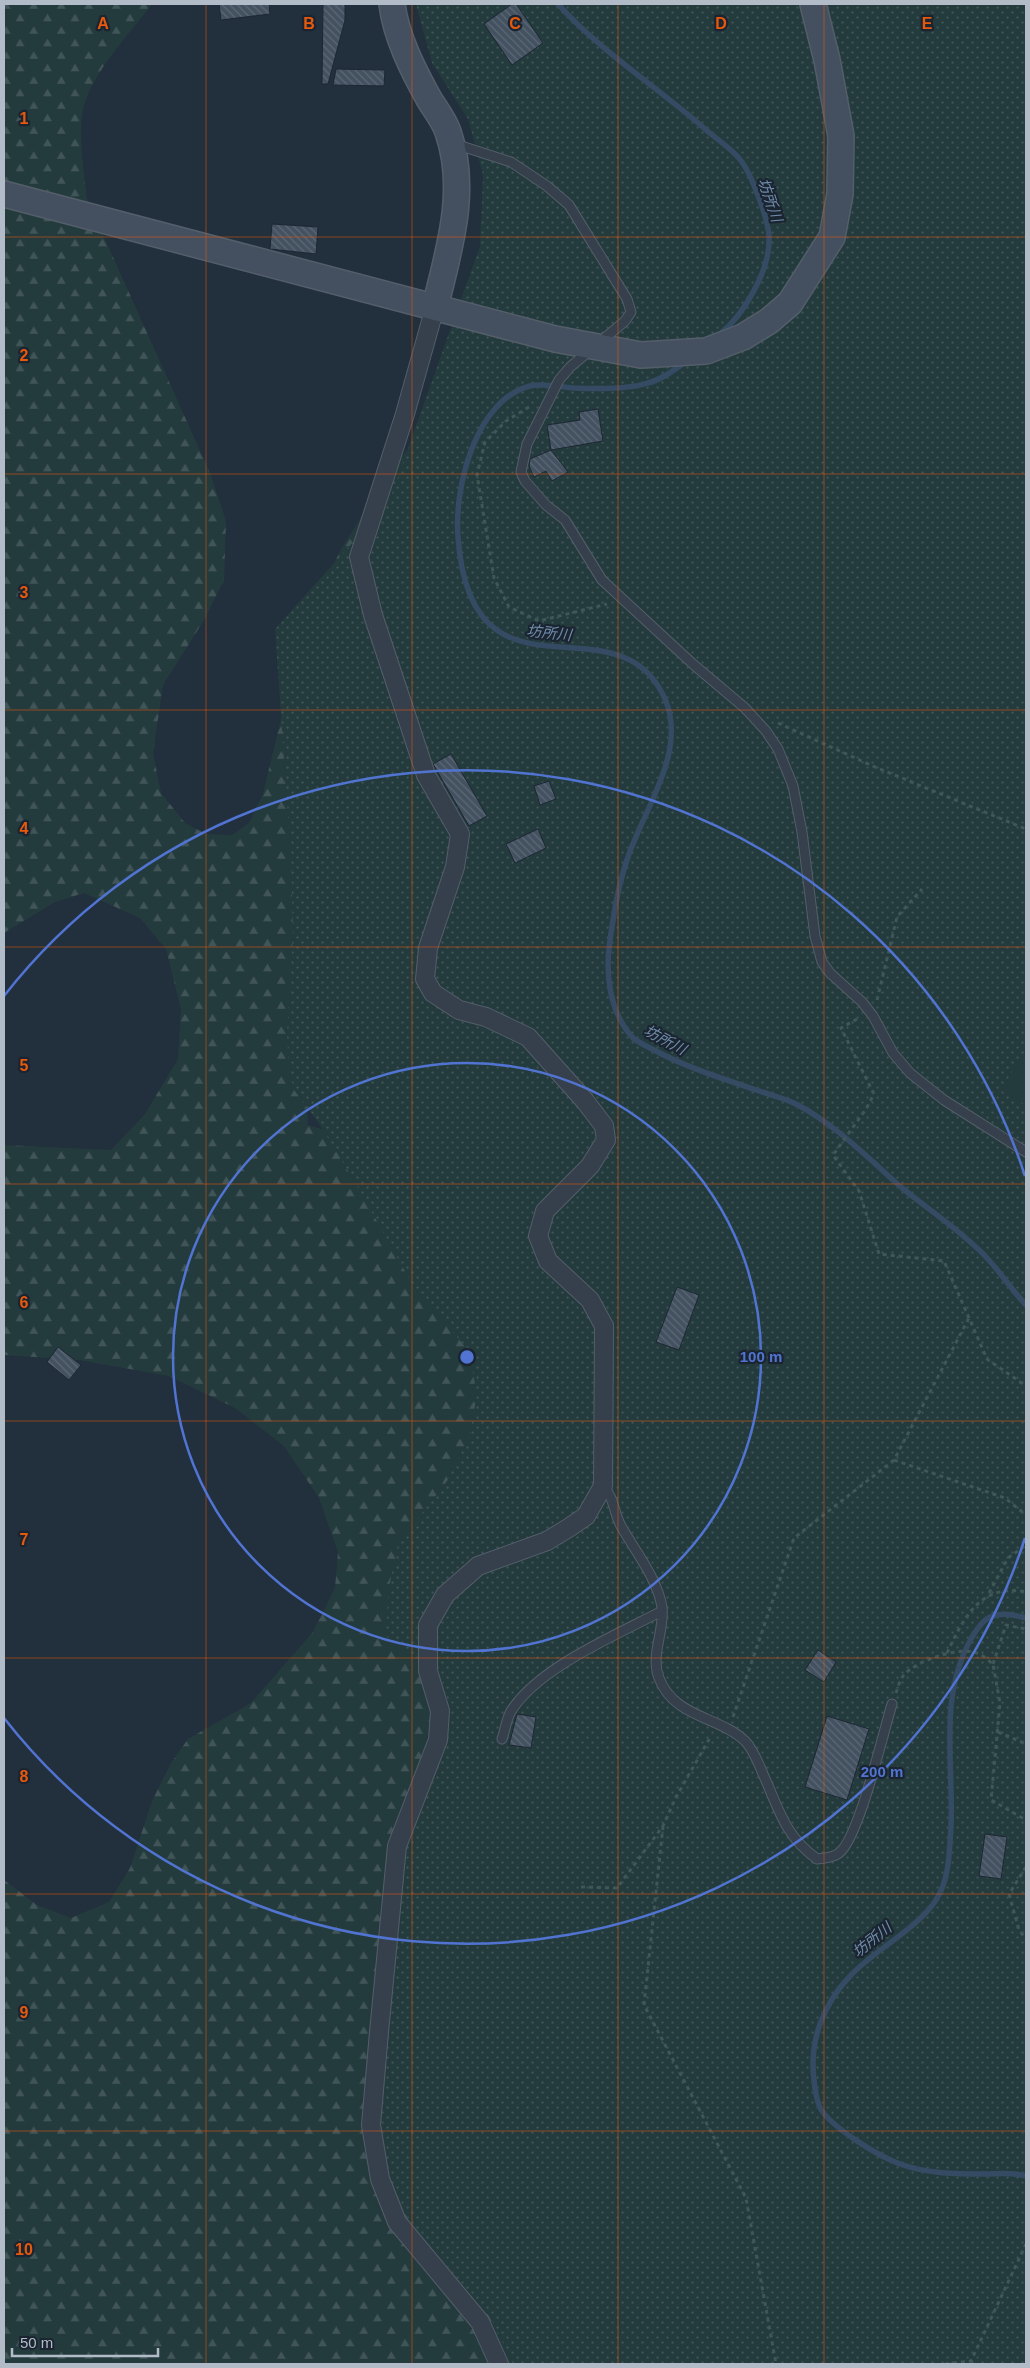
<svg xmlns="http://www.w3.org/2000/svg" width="1030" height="2368" viewBox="0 0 1030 2368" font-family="Arial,'Noto Sans JP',sans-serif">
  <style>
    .forest { fill: url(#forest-firs); fill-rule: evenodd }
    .park { fill: url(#park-dots) }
    .pitch { fill: #243b3d }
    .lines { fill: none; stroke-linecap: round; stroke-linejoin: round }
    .stream { stroke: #354b64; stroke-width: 5.5 }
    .building { fill: url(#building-back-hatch); stroke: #1d2733 }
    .lane-casing { stroke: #545e6a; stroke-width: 11 }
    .street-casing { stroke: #545e6a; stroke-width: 20 }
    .secondary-casing { stroke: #545e6a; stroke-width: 28 }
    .path { stroke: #3f5757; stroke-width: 3; stroke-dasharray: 4 4; stroke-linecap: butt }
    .lane { stroke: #36404c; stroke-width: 9 }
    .street { stroke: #36404c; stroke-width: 18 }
    .secondary { stroke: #44505f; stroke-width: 25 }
    .grid { fill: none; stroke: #e8590c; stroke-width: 1; stroke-opacity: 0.55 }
    .ring { fill: none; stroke: #5174d2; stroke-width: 2.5 }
    .labels { text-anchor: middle; stroke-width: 4.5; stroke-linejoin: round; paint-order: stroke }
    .water-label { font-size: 15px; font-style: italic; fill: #718dac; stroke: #1b2531 }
    .grid-label { font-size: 16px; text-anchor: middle; font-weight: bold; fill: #e8590c; stroke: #1b2531; stroke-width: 4.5; stroke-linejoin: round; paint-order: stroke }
    .centre { fill: #5174d2; stroke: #1b2531; stroke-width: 2.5 }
    .ring-label { font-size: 15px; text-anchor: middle; font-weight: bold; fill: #5174d2; stroke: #1b2531; stroke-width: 4.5; stroke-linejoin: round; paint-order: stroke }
  </style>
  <defs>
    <pattern id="forest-firs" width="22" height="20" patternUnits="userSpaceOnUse" patternTransform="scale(1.25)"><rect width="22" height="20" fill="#243b3d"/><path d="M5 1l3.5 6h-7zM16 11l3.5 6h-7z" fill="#415558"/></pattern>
    <pattern id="park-dots" width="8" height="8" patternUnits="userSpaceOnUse" patternTransform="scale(1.25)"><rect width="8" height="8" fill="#243b3d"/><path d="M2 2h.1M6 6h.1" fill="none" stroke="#415558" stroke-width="1.8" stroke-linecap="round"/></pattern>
    <pattern id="building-back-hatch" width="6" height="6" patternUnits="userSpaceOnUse" patternTransform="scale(1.25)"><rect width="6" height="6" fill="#435160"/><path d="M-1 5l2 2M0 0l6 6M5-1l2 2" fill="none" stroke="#5c6875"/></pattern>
  </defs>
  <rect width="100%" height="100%" fill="#222f3c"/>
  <path class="forest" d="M 4,4 L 152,4 C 130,33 100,64 86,99 C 76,125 84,171 87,199 L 210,473 L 226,521 L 224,580 L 204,620 L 163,685 L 153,753 L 161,793 L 185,823 L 206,834 L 232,835 L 249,823 L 263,794 L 291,677 L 321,588 L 343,546 L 396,462 L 428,429 L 1026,4 L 1026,2364 L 4,2364 L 4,1880 L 37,1905 L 71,1918 L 109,1902 L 130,1868 L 152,1801 L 171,1763 L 188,1739 L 251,1703 L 313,1632 L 335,1588 L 338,1552 L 319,1498 L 284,1446 L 235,1408 L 169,1376 L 79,1360 L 4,1355 L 4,1145 L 111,1150 L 145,1114 L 178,1059 L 181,1009 L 166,949 L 140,918 L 84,893 L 55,902 L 4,933 ZM 301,1013 L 474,1177 L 308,1125 Z"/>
  <path class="park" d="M 416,4 L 1026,4 L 1026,2364 L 513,2364 L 487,2310 L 440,2264 L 409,2221 L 389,2177 L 381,2125 L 384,2059 L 406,1847 L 450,1726 L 449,1705 L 442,1679 L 386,1636 L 389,1587 L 398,1544 L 447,1481 L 469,1437 L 477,1395 L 469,1352 L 446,1323 L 420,1298 L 356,1184 L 318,1122 L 294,1090 L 289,1070 L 287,1033 L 293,934 L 291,860 L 275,629 L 389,502 L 480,246 L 483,175 L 468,119 L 432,63 Z"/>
  <path class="pitch" d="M 1026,1050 L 1026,1105 L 1001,1090 Z"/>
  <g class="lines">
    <path class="stream" d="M 558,4 C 601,52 656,86 705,129 C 716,139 733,149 742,162 C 752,176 768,219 769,236 C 771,269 744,315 719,335
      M 687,361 C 676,369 661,380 648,383 C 629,389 595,389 574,388 C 560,387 544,383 530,386 C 475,400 454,489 458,537 C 471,719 618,592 665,699 C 688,752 643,810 627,860 C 618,886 614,913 610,940 C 605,973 609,1012 633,1038 C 638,1042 646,1046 652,1049 C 685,1067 721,1078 756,1090 C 770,1095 785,1098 798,1105 C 837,1126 869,1159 902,1188 C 927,1208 955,1227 978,1249 C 996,1265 1009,1287 1026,1305
      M 1026,1618 C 1014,1615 1002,1612 990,1617 C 983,1620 975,1632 971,1639 C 938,1697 954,1764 951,1828 C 949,1852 950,1878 936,1900 C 918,1928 876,1949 851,1975 C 823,2004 809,2041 814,2080 C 815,2090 817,2104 822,2111 C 836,2130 878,2156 900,2164 C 928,2174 956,2174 985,2174 C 999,2174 1013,2172 1026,2176"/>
  </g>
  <path class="building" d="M 219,4 L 269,4 L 270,14 L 221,20 Z
    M 323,4 L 345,4 L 345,20 L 328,84 L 322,84 Z
    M 512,4 L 516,4 L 543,43 L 512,65 L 484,24 Z
    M 336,69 L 385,70 L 384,86 L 333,85 Z
    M 272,224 L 318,227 L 316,254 L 270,249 Z
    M 598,409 L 603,441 L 551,450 L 547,425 L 580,420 L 579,412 Z
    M 551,450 L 568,472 L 552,481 L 546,471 L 534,477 L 529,466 L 530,459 Z
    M 451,754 L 487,816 L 469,826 L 433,764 Z
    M 549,781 L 556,799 L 540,805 L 534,786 Z
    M 538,829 L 546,848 L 515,863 L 506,844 Z
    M 677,1287 L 699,1295 L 679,1350 L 656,1342 Z
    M 58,1347 L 81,1365 L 69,1380 L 47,1362 Z
    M 818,1650 L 836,1662 L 824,1682 L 805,1670 Z
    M 517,1714 L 536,1717 L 531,1748 L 509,1745 Z
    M 827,1716 L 869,1729 L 847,1800 L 805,1787 Z
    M 985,1834 L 1007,1837 L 1001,1879 L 979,1876 Z"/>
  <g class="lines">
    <defs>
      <path id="lane" d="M 455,144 L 511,162 L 547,186 L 569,205 L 627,299 L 631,312 L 625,321 L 570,367 L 559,380 L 527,444 L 521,472 L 525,481 L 546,505 L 565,520 L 602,580 L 694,665 L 745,708 L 766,731 L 778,749 L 793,786 L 802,832 L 815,936 L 822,962 L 830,973 L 862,1002 L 873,1016 L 893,1053 L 910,1073 L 944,1100 L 1026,1152
        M 603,1486 C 615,1499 613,1511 621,1526 C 635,1551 657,1578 662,1607 C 665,1630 650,1655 659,1678 C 674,1718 719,1716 745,1741 C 753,1749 759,1764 763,1774 C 779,1809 784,1835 817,1859 C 824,1858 833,1858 839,1853 C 859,1838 883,1733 892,1704
        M 502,1739 C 505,1731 506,1721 510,1713 C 535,1669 618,1634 662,1611"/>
      <path id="street" d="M 435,307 L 405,414 L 359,557 L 373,615 L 426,775 L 460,834 L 455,867 L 428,948 L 425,979 L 433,993 L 459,1010 L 486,1017 L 528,1037 L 585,1101 L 604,1126 L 606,1140 L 590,1166 L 545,1211 L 538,1236 L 548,1261 L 590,1300 L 604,1326 L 603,1486 L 586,1516 L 570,1527 L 547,1541 L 478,1566 L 445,1595 L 428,1625 L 428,1671 L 440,1711 L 438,1740 L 397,1846 L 379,2032 L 371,2125 L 380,2179 L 397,2222 L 480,2322 L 499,2364"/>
      <path id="secondary" d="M 392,4 C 396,37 413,70 429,99 C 435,109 444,120 448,132 C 468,190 449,250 435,307
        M 4,194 L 555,339 L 641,355 L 706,351 L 743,337 L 769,321 L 790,303 L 832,237 L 840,194 L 841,136 L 827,60 L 813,4"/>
    </defs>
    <use href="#lane" class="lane-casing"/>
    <use href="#street" class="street-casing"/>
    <use href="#secondary" class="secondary-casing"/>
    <path class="path" d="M 529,407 L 506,421 L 485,442 L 477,475 L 494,578 L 509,607 L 539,621 L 607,604
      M 778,723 L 875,767 L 1026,829
      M 877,1000 L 897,917 L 922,889
      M 857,1019 L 841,1028 L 874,1094 L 866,1109 L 833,1155 L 859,1191 L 879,1254 L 944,1261 L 987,1359 L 1026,1386
      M 894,1460 L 1005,1498 L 1026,1515
      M 989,1593 L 1008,1558 L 1026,1545
      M 947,1653 C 964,1617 981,1583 1026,1592
      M 993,1664 L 1006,1625 L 1026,1629
      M 896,1693 C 898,1687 900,1679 904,1675 C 916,1661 959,1646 977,1653 C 983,1655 989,1661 993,1664 L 1000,1703 L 991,1800 L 1026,1820
      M 733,1717 L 794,1538 L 894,1460 L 969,1318
      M 998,1732 L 1026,1744
      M 663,1826 L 644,2005 L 746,2198 L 776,2364
      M 1026,1867 L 1009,1894 L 1019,1930 L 1026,1939
      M 581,1887 L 617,1888 L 663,1826 L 676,1797 L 711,1736
      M 945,2364 L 971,2361 L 1026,2244"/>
    <use href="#lane" class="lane"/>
    <use href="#street" class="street"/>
    <use href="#secondary" class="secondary"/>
  </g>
  <path class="grid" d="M 206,4 L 206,2364M 412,4 L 412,2364M 618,4 L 618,2364M 824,4 L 824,2364M 4,237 L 1026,237M 4,474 L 1026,474M 4,710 L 1026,710M 4,947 L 1026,947M 4,1184 L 1026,1184M 4,1421 L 1026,1421M 4,1658 L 1026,1658M 4,1894 L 1026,1894M 4,2131 L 1026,2131"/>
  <g class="ring">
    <circle cx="467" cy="1357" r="294"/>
    <path d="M1025 1538A587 587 0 0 1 4 1718M4 996A587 587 0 0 1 1025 1176"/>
  </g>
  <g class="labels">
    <g class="water-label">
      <text transform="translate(770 200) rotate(71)" y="5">坊所川</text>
      <text transform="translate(549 633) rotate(6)" y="5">坊所川</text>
      <text transform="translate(665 1040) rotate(28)" y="5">坊所川</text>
      <text transform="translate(872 1940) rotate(-39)" y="5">坊所川</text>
    </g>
  </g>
  <g class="grid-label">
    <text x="103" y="29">A</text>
    <text x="309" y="29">B</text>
    <text x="515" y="29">C</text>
    <text x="721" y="29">D</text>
    <text x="927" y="29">E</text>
    <text x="24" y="124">1</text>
    <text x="24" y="361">2</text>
    <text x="24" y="598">3</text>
    <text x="24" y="834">4</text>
    <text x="24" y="1071">5</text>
    <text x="24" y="1308">6</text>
    <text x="24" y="1545">7</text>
    <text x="24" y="1782">8</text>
    <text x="24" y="2018">9</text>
    <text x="24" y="2255">10</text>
  </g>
  <circle cx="467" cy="1357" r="8" class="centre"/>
  <g class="ring-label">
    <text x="761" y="1362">100 m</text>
    <text x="882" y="1777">200 m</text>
  </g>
  <rect width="1030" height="2368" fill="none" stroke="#b2bbc8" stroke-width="10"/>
  <path d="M12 2348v8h146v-8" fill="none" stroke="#b2bbc8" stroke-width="2.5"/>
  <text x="20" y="2348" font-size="15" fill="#b2bbc8" stroke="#1b2531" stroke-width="4" paint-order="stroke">50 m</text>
</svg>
